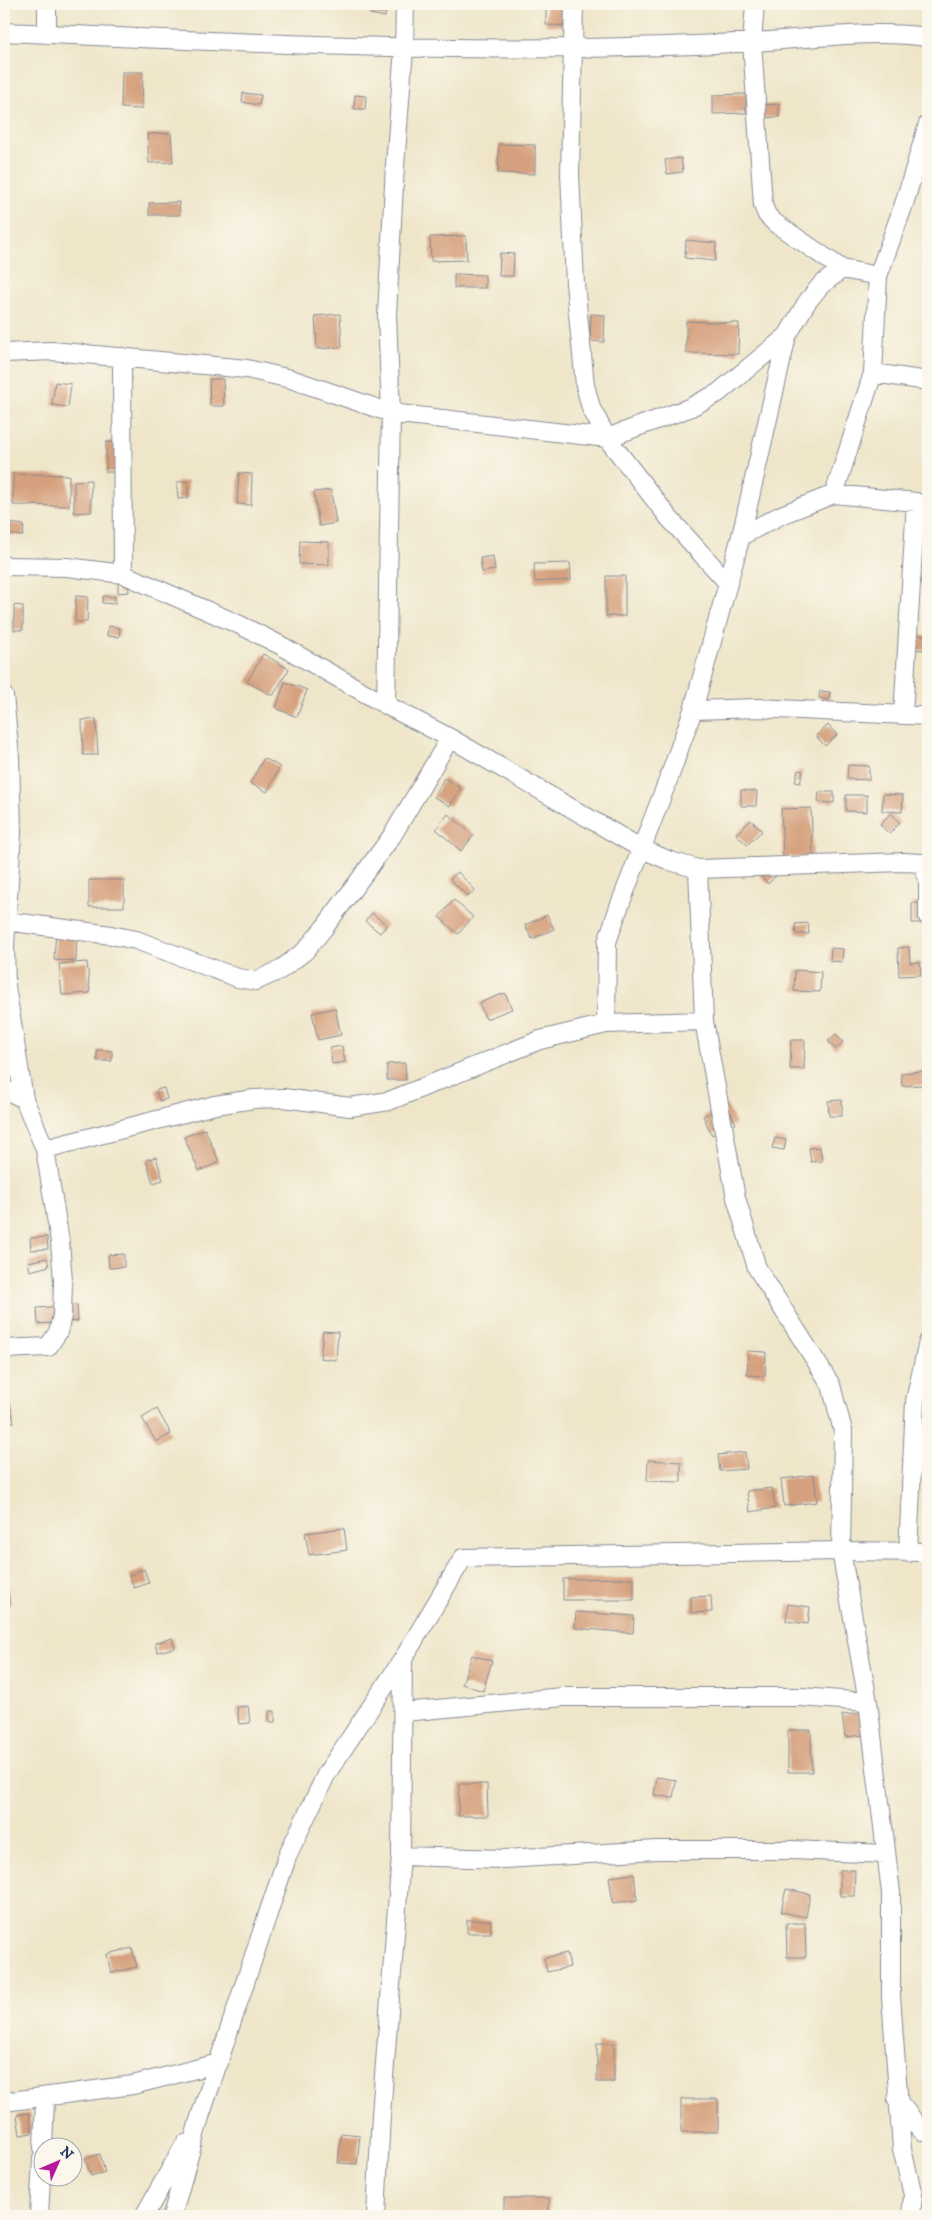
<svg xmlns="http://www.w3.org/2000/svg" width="932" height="2220" viewBox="0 0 932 2220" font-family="'IM FELL DW Pica',serif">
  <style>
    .building { fill: #d5a07d }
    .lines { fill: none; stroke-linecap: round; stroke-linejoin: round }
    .minor-casing { stroke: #858a94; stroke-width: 20 }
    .minor { stroke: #fff; stroke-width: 18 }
  </style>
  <rect width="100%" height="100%" fill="#fbf7ec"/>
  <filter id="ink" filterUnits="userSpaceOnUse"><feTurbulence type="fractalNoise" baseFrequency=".02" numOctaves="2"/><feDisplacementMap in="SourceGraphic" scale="10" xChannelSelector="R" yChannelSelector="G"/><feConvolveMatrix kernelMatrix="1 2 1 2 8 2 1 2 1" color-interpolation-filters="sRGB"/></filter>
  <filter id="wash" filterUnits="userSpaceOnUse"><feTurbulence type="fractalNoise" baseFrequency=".0096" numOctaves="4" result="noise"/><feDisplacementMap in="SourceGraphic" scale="20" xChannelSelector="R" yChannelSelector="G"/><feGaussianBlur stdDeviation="1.12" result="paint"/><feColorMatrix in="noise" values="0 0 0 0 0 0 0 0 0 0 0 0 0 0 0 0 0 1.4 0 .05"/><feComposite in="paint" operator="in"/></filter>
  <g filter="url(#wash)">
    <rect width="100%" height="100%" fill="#efe6ca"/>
    <g id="blocks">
      <path class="building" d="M 546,4 L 577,4 L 576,26 L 546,25 Z
        M 372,6 L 386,9 L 385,17 L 370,14 Z
        M 122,72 L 143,72 L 142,109 L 121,108 Z
        M 243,93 L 261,95 L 259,105 L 242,102 Z
        M 746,94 L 746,113 L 713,114 L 713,95 Z
        M 355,95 L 366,96 L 365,109 L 354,109 Z
        M 779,104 L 779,117 L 759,118 L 758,105 Z
        M 171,133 L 173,162 L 149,163 L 147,134 Z
        M 499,144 L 535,145 L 535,174 L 498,173 Z
        M 681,158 L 683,172 L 667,174 L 665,160 Z
        M 179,202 L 180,215 L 149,215 L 149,203 Z
        M 466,236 L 467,260 L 431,261 L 430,237 Z
        M 686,240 L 716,243 L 715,261 L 685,258 Z
        M 500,253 L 514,254 L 513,276 L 499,276 Z
        M 454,274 L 485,275 L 485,288 L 454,288 Z
        M 340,314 L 342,347 L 317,349 L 315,316 Z
        M 591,314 L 605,315 L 604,342 L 590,341 Z
        M 686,321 L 739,323 L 738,354 L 686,353 Z
        M 209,379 L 223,379 L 224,406 L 210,406 Z
        M 55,382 L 71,384 L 68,407 L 52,405 Z
        M 106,442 L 122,442 L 122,472 L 106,472 Z
        M 239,473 L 252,474 L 251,505 L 237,504 Z
        M 13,474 L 69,475 L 69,506 L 13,505 Z
        M 91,480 L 91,512 L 74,513 L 74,481 Z
        M 188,481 L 188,498 L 178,499 L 177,482 Z
        M 331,490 L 336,523 L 319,526 L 314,492 Z
        M 8,523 L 24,525 L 23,536 L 6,534 Z
        M 300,541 L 329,542 L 329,565 L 299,564 Z
        M 493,556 L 495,570 L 482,572 L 480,558 Z
        M 570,563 L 571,580 L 535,582 L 534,564 Z
        M 606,576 L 625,576 L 625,616 L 606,616 Z
        M 118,582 L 128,582 L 129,592 L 118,593 Z
        M 76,596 L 88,597 L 87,622 L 75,622 Z
        M 103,596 L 115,597 L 115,604 L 102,603 Z
        M 14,605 L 23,606 L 23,630 L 14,630 Z
        M 108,626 L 120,628 L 119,637 L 107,636 Z
        M 917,635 L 928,636 L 928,651 L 915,649 Z
        M 263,654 L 289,669 L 273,696 L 247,682 Z
        M 285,682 L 307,690 L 297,717 L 276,708 Z
        M 820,691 L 830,692 L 829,700 L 819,698 Z
        M 96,719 L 98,755 L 83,755 L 82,720 Z
        M 828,725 L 837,735 L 825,746 L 816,736 Z
        M 264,758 L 280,767 L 267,792 L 250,783 Z
        M 848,765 L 869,766 L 869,780 L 847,779 Z
        M 798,770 L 803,771 L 800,783 L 795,782 Z
        M 444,778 L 461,788 L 450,806 L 434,797 Z
        M 741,790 L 757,791 L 756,806 L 741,806 Z
        M 819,792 L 834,792 L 834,803 L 818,802 Z
        M 883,794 L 903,795 L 902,812 L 882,811 Z
        M 846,795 L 867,795 L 867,812 L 846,811 Z
        M 811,808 L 813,857 L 783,857 L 781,809 Z
        M 891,813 L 900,823 L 889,834 L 880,824 Z
        M 448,814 L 474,835 L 461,851 L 436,829 Z
        M 751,820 L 762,831 L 747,845 L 736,834 Z
        M 768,866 L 777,875 L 768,884 L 759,874 Z
        M 458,872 L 475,890 L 468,897 L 450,879 Z
        M 89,880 L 124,880 L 124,907 L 89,907 Z
        M 454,900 L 473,917 L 458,934 L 439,917 Z
        M 912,903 L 928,903 L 928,923 L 912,923 Z
        M 372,913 L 387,925 L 380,933 L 365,921 Z
        M 547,915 L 554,929 L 532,939 L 525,925 Z
        M 808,923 L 809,934 L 796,934 L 795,924 Z
        M 56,930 L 77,931 L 76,961 L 54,960 Z
        M 909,947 L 910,963 L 920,962 L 921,975 L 899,976 L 898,948 Z
        M 831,948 L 843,949 L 842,962 L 830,961 Z
        M 87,962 L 90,993 L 62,995 L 59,964 Z
        M 795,970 L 821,972 L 820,992 L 794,991 Z
        M 505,993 L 512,1009 L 486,1019 L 479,1003 Z
        M 335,1008 L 341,1035 L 318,1040 L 312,1013 Z
        M 836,1034 L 843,1042 L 835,1049 L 828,1041 Z
        M 791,1040 L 805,1040 L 804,1069 L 790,1069 Z
        M 342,1046 L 345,1062 L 332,1064 L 330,1048 Z
        M 97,1050 L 112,1051 L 112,1061 L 97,1061 Z
        M 405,1063 L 406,1080 L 387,1080 L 387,1064 Z
        M 923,1071 L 924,1085 L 902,1086 L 901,1073 Z
        M 164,1088 L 167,1099 L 159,1101 L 156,1090 Z
        M 842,1100 L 842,1116 L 829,1116 L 828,1101 Z
        M 727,1105 L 736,1124 L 712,1135 L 703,1116 Z
        M 205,1129 L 219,1162 L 199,1171 L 184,1137 Z
        M 775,1138 L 786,1140 L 784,1150 L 772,1148 Z
        M 820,1147 L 822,1161 L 811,1162 L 809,1148 Z
        M 156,1157 L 163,1180 L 153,1183 L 146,1160 Z
        M 47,1237 L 48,1249 L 31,1250 L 30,1238 Z
        M 124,1254 L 124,1267 L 109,1268 L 108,1255 Z
        M 47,1258 L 49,1266 L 30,1271 L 28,1262 Z
        M 77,1305 L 78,1321 L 38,1324 L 37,1308 Z
        M 323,1331 L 338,1332 L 336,1360 L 320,1358 Z
        M 748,1351 L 766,1352 L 765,1376 L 747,1375 Z
        M 10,1403 L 14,1422 L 4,1425 L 4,1405 Z
        M 157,1409 L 171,1434 L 156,1442 L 142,1418 Z
        M 745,1452 L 747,1469 L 720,1471 L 718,1455 Z
        M 648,1460 L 681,1462 L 681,1482 L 647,1481 Z
        M 814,1475 L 817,1502 L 784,1506 L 781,1479 Z
        M 772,1488 L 775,1508 L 750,1512 L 747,1491 Z
        M 344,1528 L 347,1550 L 309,1555 L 305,1533 Z
        M 144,1569 L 149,1583 L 134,1588 L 129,1575 Z
        M 634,1578 L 634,1600 L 563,1600 L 563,1579 Z
        M 7,1587 L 10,1605 L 4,1606 L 4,1588 Z
        M 711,1596 L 712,1612 L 691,1613 L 691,1597 Z
        M 788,1604 L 810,1607 L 808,1624 L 786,1621 Z
        M 576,1612 L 634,1616 L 633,1633 L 575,1628 Z
        M 172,1638 L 175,1648 L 157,1652 L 155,1643 Z
        M 472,1655 L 492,1661 L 483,1691 L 462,1684 Z
        M 248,1706 L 250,1723 L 239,1724 L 237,1707 Z
        M 269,1711 L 275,1711 L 275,1722 L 269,1722 Z
        M 862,1713 L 864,1735 L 845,1737 L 842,1715 Z
        M 788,1730 L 811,1730 L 812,1772 L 788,1772 Z
        M 657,1777 L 676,1780 L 673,1798 L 654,1795 Z
        M 459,1784 L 487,1784 L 488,1816 L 458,1816 Z
        M 840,1870 L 855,1870 L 854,1896 L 840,1896 Z
        M 634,1874 L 637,1900 L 613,1903 L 609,1877 Z
        M 786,1889 L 810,1894 L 806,1917 L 781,1912 Z
        M 467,1920 L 491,1920 L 491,1933 L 467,1933 Z
        M 786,1923 L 805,1923 L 806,1957 L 787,1957 Z
        M 132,1948 L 137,1967 L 111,1973 L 107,1954 Z
        M 567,1953 L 570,1967 L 547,1972 L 544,1958 Z
        M 597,2043 L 614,2043 L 614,2082 L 597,2082 Z
        M 681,2099 L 718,2099 L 718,2132 L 681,2132 Z
        M 29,2113 L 32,2133 L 20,2135 L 17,2115 Z
        M 341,2133 L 360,2135 L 357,2164 L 338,2163 Z
        M 100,2154 L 105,2172 L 91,2176 L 85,2158 Z
        M 504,2198 L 549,2198 L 549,2216 L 504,2216 Z"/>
    </g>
  </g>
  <g filter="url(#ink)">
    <use href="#blocks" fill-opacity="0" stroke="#858a94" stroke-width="1"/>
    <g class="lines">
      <defs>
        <path id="minor" d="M 47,4 L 47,34
          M 574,4 L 570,174 L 575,283 L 585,385 L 591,408 L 607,438 L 669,518 L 727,582
          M 755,4 L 752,42 L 763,205 L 767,215 L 775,223 L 842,269
          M 4,32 C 196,40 388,51 580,48 C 637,47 695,46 752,42 C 811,39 869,29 928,37
          M 4,353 L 52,351 L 247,369 L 291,379 L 391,413 L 607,438 L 689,408 L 718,393 L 787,336
          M 122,357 L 123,574 L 240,625 L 280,645 L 386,705 L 450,738 L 642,849 L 670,861 L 698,869 L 704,1021 L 736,1198 L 757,1268 L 831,1385 L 843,1431 L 841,1551 L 868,1702 L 891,1893 L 891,1996 L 902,2149 L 913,2195 L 911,2216
          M 873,373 L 928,381
          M 834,494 L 873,373 L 878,276 L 904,204 L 928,124
          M 741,536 L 781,515 L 834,494 L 916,502 L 903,715
          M 4,566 L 67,567 L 123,574
          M 4,696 L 10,757 L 12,833 L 5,945 L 6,986 L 24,1099 L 4,1089
          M 386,705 L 391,413 L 387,315 L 395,166 L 404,48 L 405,4
          M 693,710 L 757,708 L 928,716
          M 698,869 L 903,862 L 922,863 L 928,879 L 928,917
          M 6,921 L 111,935 L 136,940 L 238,978 L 256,981 L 280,970 L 305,951 L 324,928 L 392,836 L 450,738
          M 606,1024 L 607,942 L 619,907 L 670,775 L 693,710 L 741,536 L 787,336 L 807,302 L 821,285 L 842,269 L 878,276
          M 45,1149 L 215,1105 L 254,1099 L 284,1098 L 350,1107 L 389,1101 L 540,1040 L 606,1024 L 704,1021
          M 4,1349 L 48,1347 L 58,1332 L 62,1316 L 63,1281 L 60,1242 L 45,1149 L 24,1099
          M 908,1553 L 915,1401 L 928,1342
          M 404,1712 L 563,1697 L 801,1697 L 868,1702
          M 401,1856 L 504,1859 L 657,1850 L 792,1850 L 886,1854
          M 897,2100 L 922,2131
          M 4,2102 L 133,2085 L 219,2063
          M 43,2148 L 45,2098
          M 39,2216 L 42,2159
          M 144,2216 L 185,2144
          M 172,2216 L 200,2117 L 288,1854 L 327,1773 L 403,1659 L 463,1558 L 841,1551 L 928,1552
          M 376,2216 L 381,2115 L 401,1856 L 403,1659"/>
      </defs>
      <use href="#minor" class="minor-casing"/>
      <use href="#minor" class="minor"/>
    </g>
  </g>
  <rect width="932" height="2220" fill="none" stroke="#fbf7ec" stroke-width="20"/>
  <g transform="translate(58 2162) rotate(45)"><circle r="24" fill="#fbf7ec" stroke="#a1a7b3"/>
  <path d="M0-4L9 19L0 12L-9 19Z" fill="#b5179e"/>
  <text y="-8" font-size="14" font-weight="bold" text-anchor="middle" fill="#1b2f5e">N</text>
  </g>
</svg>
